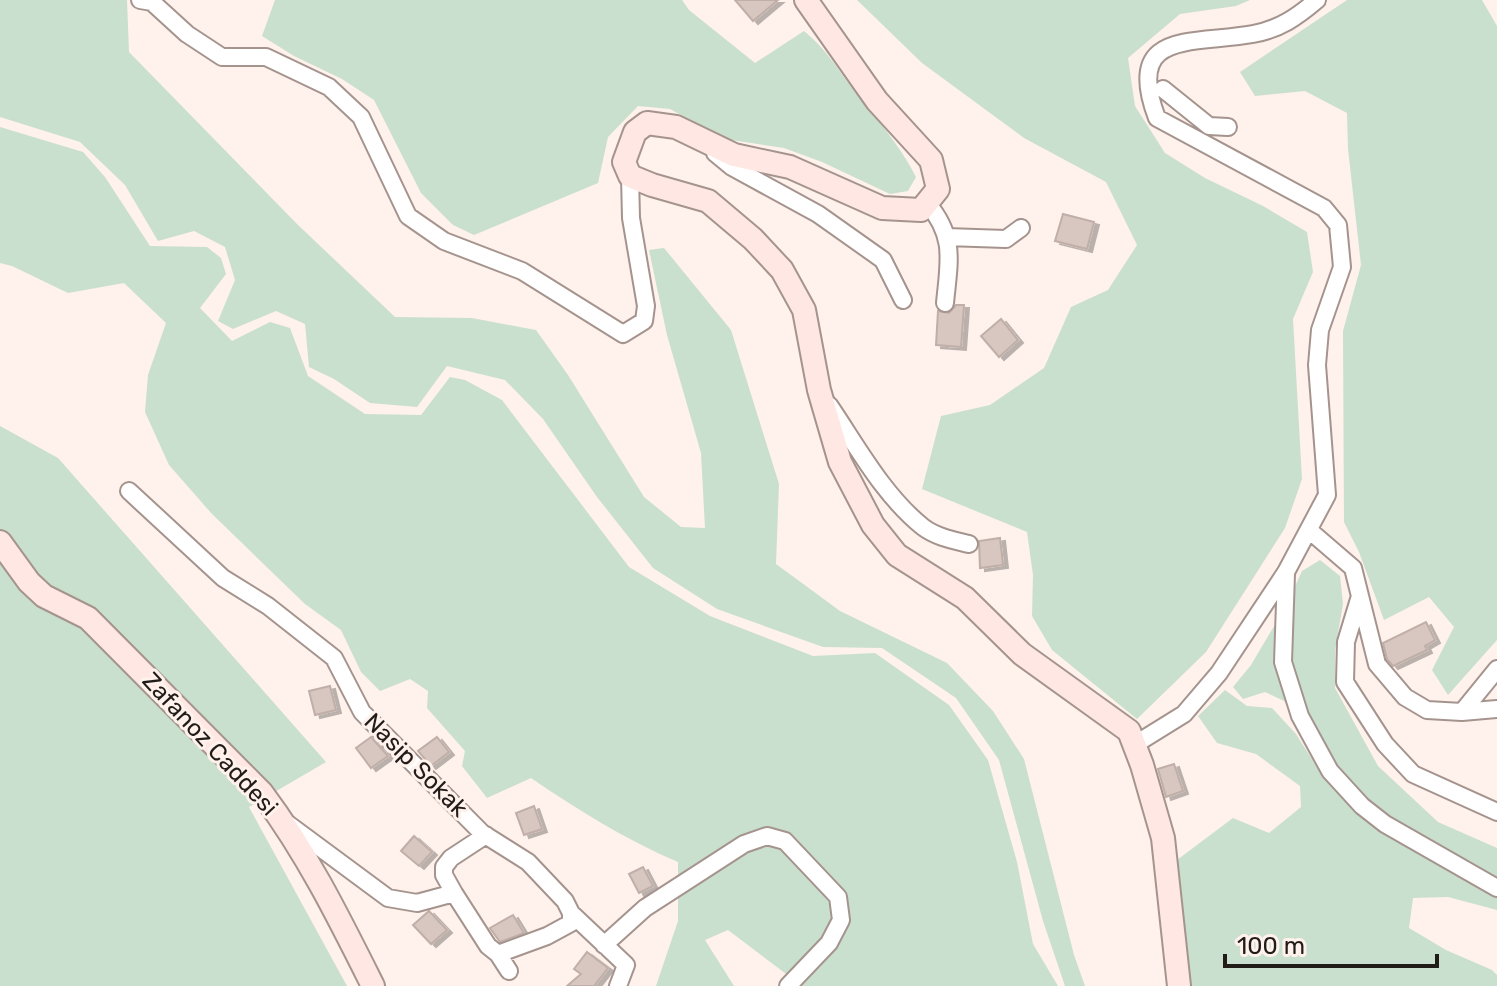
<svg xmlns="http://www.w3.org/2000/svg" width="1497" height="986" viewBox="0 0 1497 986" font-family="Rubik,sans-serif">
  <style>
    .green { fill: #c9e0ce }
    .building { fill: #d8c7c0; stroke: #c0afa8; stroke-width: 2; filter: url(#shadow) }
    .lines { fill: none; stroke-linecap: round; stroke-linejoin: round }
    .street-casing { stroke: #a5948e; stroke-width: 20 }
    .secondary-casing { stroke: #a5948e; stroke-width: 26 }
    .street { stroke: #fff; stroke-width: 16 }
    .secondary { stroke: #ffe7e3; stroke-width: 22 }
    .labels { text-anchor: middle; stroke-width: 6; stroke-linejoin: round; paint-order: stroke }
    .street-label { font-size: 24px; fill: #221c19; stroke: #fff1eb }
  </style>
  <defs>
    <filter id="shadow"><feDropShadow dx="5" dy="3" stdDeviation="0" flood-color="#0004"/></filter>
  </defs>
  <rect width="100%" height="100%" fill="#fff1eb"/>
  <path class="green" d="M 0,0 L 127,0 L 129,52 L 297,224 L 395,317 L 472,318 L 536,330 L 568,375 L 644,497 L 681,527 L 705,528 L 701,453 L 667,335 L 649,250 L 664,248 L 731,330 L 779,484 L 776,564 L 840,611 L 947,663 L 993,711 L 1024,759 L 1074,955 L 1085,986 L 1065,986 L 1043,921 L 999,760 L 956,698 L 882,648 L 823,647 L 717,609 L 653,568 L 597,497 L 543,419 L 505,380 L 447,366 L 417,407 L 370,403 L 334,379 L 309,367 L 305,324 L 276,311 L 233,329 L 218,321 L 235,280 L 225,247 L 194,231 L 158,241 L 125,185 L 80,142 L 0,117 Z
    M 275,0 L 682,0 L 689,10 L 755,63 L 804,31 C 828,51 835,66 853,89 C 876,119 899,143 916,177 L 908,191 L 890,194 L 822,162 L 784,148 L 725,139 L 670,109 L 638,106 L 608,137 L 598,183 L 474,235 L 453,225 L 421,193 L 374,100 L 342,79 L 294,56 L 262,36 Z
    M 857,0 L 1250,0 L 1236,6 L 1180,14 L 1128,58 L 1135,106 L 1165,153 L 1205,178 L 1263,206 L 1307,232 L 1313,272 L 1293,319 L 1302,479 L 1285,528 L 1206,652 L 1137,719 L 1052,650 L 1032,616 L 1033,575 L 1027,532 L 922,489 L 941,416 L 990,405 L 1044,368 L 1071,307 L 1108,290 L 1137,245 L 1106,182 L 1024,138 L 922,63 Z
    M 1347,0 L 1482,0 L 1497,26 L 1497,640 L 1448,695 L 1432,670 L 1454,627 L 1429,597 L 1384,620 L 1359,552 L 1344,522 L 1343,331 L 1361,265 L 1348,149 L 1347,113 L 1305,91 L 1255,96 L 1240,72 Z
    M 0,127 L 83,152 L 105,177 L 150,246 L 207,247 L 221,258 L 226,274 L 200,308 L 232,341 L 270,322 L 290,328 L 308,376 L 365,414 L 421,415 L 450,377 L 465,380 L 502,400 L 629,567 L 710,616 L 813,656 L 875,653 L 949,705 L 988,760 L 1017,862 L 1033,944 L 1058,986 L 802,986 L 728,930 L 705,940 L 734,986 L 656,986 L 678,921 L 678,862 C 626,840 578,810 531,778 L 487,798 L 462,766 L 465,751 L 427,708 L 428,691 L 410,679 L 380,691 L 361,672 L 341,630 L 305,604 L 212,514 L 169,465 L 145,412 L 148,375 L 166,323 L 124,283 L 68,293 L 12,266 L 0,263 Z
    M 0,426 L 58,458 L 326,762 L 249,807 L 347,986 L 0,986 Z
    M 1320,560 L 1340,576 L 1343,604 L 1335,650 L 1335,688 L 1378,766 L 1438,822 L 1497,848 L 1497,910 L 1448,897 L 1413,898 L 1409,928 L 1446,950 L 1492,970 L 1497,975 L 1497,986 L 1187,986 L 1173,863 L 1233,818 L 1269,833 L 1301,807 L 1300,786 L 1256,754 L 1217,743 L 1198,716 L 1225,690 L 1247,706 L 1272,708 L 1296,734 L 1324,778 L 1396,842 L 1336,773 L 1284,701 L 1265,692 L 1243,699 L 1233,687 L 1251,665 L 1286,606 L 1302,571 Z"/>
  <path class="building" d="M 735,0 L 778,0 L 753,21 Z
    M 1063,214 L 1094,222 L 1087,249 L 1055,241 Z
    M 956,305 L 964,305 L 961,347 L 936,345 L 938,311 L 949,313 Z
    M 1001,319 L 1018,340 L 999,357 L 981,336 Z
    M 1000,538 L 1003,565 L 980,568 L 979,541 Z
    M 1426,622 L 1435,640 L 1425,646 L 1427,650 L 1393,666 L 1387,659 L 1383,643 Z
    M 330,686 L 336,710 L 315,715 L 309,691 Z
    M 371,737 L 388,756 L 371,768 L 356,748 Z
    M 437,737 L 449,752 L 431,766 L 418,751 Z
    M 1174,764 L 1183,791 L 1166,797 L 1158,769 Z
    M 534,806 L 542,829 L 524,835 L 516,813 Z
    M 414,836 L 432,852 L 419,866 L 401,851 Z
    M 643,867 L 653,886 L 639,893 L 629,874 Z
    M 429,911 L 447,930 L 431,944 L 413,925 Z
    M 513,915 L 524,933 L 500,942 L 490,928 Z
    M 587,952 L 608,968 L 594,986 L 567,986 L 581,974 L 574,969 Z"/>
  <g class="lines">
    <defs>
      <path id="street" d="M 140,0 L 152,2 L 187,34 L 222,57 L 266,57 L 329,87 L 361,117 L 408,216 L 444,241 L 522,271 L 623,334 L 644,321 L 646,306 L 631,218 L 630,176
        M 1163,89 L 1209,126 L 1228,127
        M 715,153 L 732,167 L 818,214 L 883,260 L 903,300
        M 927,203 C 956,237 949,261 945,303
        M 946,237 L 1006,239 L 1021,228
        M 829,405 C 857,446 883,495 923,527 C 936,537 953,540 969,544
        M 129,491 L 223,578 L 268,606 L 334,658 L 362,712 L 482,833 L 528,862 L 565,901 L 571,913 L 571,923 L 547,936 L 498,954
        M 1310,531 L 1353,568 L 1377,664 L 1405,697 L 1427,710 L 1462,712 L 1497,709
        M 1286,574 L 1283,662 L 1300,716 L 1330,771 L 1362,806 L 1385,824 L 1497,888
        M 1360,596 L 1346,642 L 1345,682 L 1385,744 L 1413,774 L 1497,812
        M 1462,712 L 1497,669
        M 1134,745 L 1184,714 L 1219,673 L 1286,572 L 1327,495 L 1317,365 L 1320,330 L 1342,267 L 1338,225 L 1324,208 L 1157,118 C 1123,29 1193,45 1253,34 C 1280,29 1297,17 1317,0
        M 288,824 L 388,898 L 417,903 L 454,893 L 488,946 L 498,954 L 509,971
        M 454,893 L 444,875 L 444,867 L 451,858 L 486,835
        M 571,913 L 626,965 L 618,986
        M 604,945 L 645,908 L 744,844 L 767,836 L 785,841 L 838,897 L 841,920 L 829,943 L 788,986"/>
      <path id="secondary" d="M 806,0 L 877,101 L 931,160 L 938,189 L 921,210 L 882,208 L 790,167 L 734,155 L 676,127 L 647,123 L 635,132 L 624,162 L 630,176 L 652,185 L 708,201 L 753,239 L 782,270 L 804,310 L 819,390 L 840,462 L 873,525 L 897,555 L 965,598 L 1022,654 L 1129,731 L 1142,765 L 1163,838 L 1179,986
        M 0,542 L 29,582 L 44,596 L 88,618 L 262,793 C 307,853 340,920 373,986"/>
    </defs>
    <use href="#street" class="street-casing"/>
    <use href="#secondary" class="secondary-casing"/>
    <use href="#street" class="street"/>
    <use href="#secondary" class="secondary"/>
  </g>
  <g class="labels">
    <g class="street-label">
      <text transform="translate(210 744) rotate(47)" y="8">Zafanoz Caddesi</text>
      <text transform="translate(416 765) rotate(45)" y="8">Nasip Sokak</text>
    </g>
  </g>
  <path d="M1225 954v12h212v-12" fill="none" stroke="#221c19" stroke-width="4"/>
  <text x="1237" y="954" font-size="24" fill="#221c19" stroke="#fff1eb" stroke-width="6" paint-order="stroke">100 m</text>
</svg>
